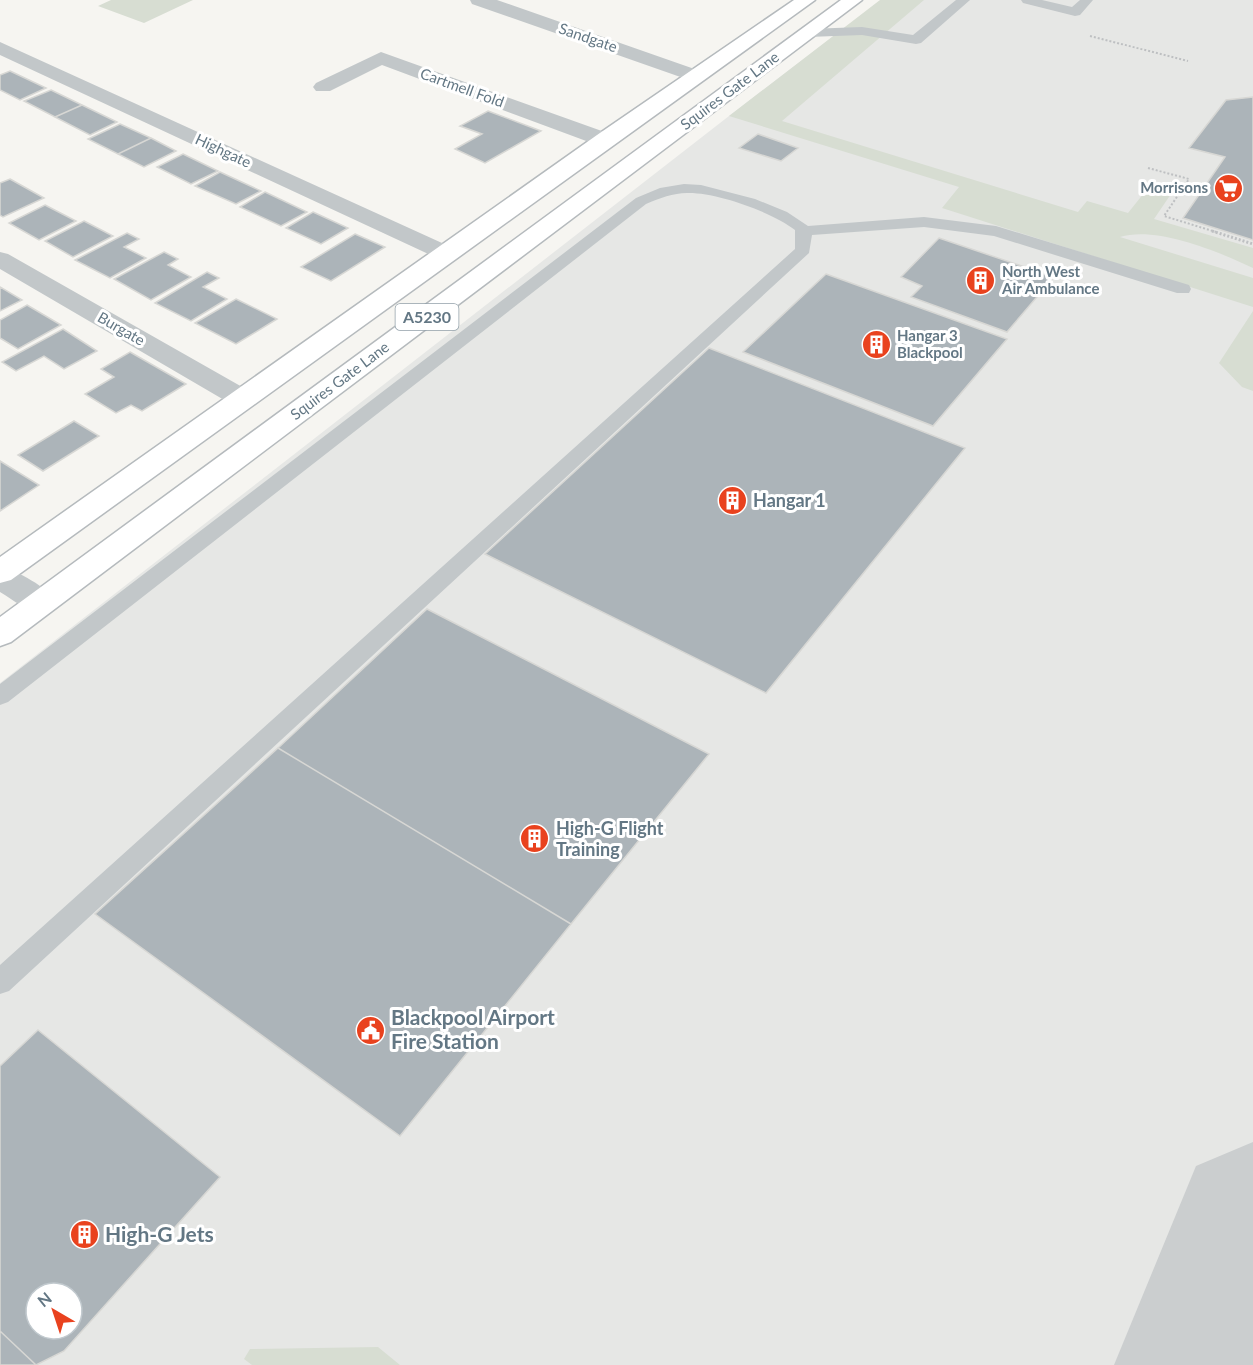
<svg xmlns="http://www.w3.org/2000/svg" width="1253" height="1365" viewBox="0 0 1253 1365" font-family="Lato,sans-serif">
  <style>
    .built { fill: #e6e7e5; fill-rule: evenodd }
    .green { fill: #d7ddd2 }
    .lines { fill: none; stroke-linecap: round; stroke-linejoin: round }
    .taxiway { fill: #cbcecf; fill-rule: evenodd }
    .building { fill: #acb4b9; stroke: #d7d7d4; stroke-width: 1.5; fill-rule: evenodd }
    .primary-casing { stroke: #b5babd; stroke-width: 3 }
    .path-far1 { stroke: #bec0c2; stroke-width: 2; stroke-dasharray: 2 2; stroke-linecap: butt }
    .path { stroke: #bec0c2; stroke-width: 3; stroke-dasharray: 2 2; stroke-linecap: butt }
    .service { fill: #c2c7c9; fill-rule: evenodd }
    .minor { fill: #c2c7c9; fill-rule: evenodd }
    .tertiary { fill: #c2c7c9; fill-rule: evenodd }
    .primary { fill: #fff; fill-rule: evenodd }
    .labels { text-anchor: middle; stroke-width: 6; stroke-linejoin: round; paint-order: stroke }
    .far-street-label { font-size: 15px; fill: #637784; stroke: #fff }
    .far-poi-label { font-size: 15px; font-weight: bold; fill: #637784; stroke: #fff; text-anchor: start }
    .shield { fill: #fff; stroke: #92a0a9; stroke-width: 1.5 }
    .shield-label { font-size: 16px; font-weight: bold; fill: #637784 }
    .poi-label { font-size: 18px; font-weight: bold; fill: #637784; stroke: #fff; text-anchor: start }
    .near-poi-label { font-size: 21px; font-weight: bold; fill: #637784; stroke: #fff; text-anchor: start }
  </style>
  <rect width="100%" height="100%" fill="#f6f5f1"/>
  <path class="built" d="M 881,0 L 1253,0 L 1253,1365 L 0,1365 L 0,683 L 729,116 ZM 36,1293 L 72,1293 L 72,1329 L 36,1329 Z"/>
  <path class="green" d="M 111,0 L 193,0 L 144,23 L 98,6 Z
    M 880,0 L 924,0 L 782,121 L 1078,212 L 1087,201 L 1128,213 L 1148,188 L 1171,194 L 1154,219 L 1253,248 L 1253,268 C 1219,252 1157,226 1120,237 L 1253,278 L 1253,307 L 942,208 L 959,187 L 729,116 Z
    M 1253,311 L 1253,391 L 1242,387 L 1219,363 Z
    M 378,1347 L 400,1365 L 252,1365 L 244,1359 L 250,1349 Z"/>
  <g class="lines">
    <path class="taxiway" d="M 1253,1142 L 1253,1365 L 1114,1365 L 1196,1166 Z"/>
  </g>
  <path class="building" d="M 10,71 L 46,88 L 20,100 L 0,90 L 0,75 Z
    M 51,90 L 82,105 L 55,117 L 24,101 Z
    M 1253,97 L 1253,240 L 1183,218 L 1225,157 L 1189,148 L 1226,100 Z
    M 82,105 L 117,122 L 90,135 L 55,117 Z
    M 488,111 L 541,131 L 485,163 L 455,149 L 482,134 L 460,126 Z
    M 120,124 L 151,138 L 118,154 L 88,139 Z
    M 758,134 L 798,148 L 781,161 L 739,148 Z
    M 151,138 L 176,151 L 144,167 L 118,154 Z
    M 183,154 L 218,171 L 191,184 L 157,167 Z
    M 220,172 L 261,191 L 236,204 L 195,186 Z
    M 10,179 L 44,198 L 3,217 L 0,215 L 0,183 Z
    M 265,192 L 307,212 L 281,226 L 240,207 Z
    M 45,205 L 76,221 L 39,240 L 9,223 Z
    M 313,212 L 348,228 L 321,244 L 286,228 Z
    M 84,221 L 113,236 L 73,257 L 45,241 Z
    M 127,233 L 139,239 L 124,247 L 146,258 L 110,278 L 75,260 Z
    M 355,234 L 385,247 L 331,281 L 301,267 Z
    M 939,238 L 1054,277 L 1007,332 L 911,297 L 922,286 L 901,277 Z
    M 164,252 L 178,259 L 168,265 L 191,277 L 151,300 L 114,279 Z
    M 207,272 L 219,278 L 203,287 L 227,299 L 191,321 L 155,303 Z
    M 826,274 L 1007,339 L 933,426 L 743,352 Z
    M 0,287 L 22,300 L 0,311 Z
    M 236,299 L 277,319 L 236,344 L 195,323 Z
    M 27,305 L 61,325 L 18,349 L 0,338 L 0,320 Z
    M 63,329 L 97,351 L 64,369 L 44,356 L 16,371 L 2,362 Z
    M 709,348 L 965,448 L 766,693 L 485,554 Z
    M 130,352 L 186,384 L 142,411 L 131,405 L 116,413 L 85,394 L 114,377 L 101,369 Z
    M 74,421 L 99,436 L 43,471 L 18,455 Z
    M 0,461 L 39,485 L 0,511 Z
    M 427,609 L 709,754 L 571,924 L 278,748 Z
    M 278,748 L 571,924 L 400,1136 L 95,914 Z
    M 38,1030 L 220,1177 L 64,1351 L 36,1365 L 0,1331 L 0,1066 ZM 36,1293 L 72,1293 L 72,1329 L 36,1329 Z
    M 0,1331 L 36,1365 L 0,1365 Z"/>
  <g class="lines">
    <defs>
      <path id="primary" d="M 794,0 L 815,0 L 11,580 L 0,583 L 0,557 L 597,135 Z
        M 841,0 L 862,0 L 11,642 L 0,646 L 0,617 Z"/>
    </defs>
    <use href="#primary" class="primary-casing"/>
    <path class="path-far1" d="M 1090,36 L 1188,61
      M 1148,168 L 1189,179 L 1164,216 L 1216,232"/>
    <path class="path" d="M 1212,231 L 1253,244"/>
    <path class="service" d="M 956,0 L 970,0 L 921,43 L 916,44 L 862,35 L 808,37 L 801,33 L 808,29 L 862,27 L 913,35 Z
      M 1021,0 L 1042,0 L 1072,7 L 1080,0 L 1093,0 L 1080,15 L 1075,16 L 1023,3 Z
      M 684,184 L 701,185 L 755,199 L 787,212 L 808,226 L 924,217 L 996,226 L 1189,285 L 1191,289 L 1189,293 L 1177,293 L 994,236 L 924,227 L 812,235 L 809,253 L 9,991 L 0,994 L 0,965 L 795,249 L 795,230 C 772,212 716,192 687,193 C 673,193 660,198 646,204 L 8,702 L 0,705 L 0,684 L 636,198 L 660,188 Z"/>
    <path class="minor" d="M 470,0 L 497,0 L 703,72 L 706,76 L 703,80 L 689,80 L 472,4 Z
      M 0,42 L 453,248 L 457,253 L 453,258 L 445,260 L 437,258 L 0,55 Z
      M 381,52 L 613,135 L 616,140 L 613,145 L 605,146 L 597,145 L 382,65 L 330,91 L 316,91 L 313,87 L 316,83 Z
      M 0,252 L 8,254 L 251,392 L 254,398 L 251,404 L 241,406 L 231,404 L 0,269 Z"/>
    <path class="tertiary" d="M 0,566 C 18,572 47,586 57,603 L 52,611 C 32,617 17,602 0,592 Z"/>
    <use href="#primary" class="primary"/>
  </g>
  <defs>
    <symbol id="supermarket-disc" viewBox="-11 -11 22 22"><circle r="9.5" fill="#e9421e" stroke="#fff"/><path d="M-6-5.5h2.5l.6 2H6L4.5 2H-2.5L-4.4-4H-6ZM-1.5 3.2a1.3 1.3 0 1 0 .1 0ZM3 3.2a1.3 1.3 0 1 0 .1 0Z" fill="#fff"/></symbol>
    <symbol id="building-disc" viewBox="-11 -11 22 22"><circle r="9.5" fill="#e9421e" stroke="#fff"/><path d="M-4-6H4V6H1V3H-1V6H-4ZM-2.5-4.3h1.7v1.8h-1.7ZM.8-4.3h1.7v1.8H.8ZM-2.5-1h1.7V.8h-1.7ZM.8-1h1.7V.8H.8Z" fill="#fff"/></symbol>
    <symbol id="civic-disc" viewBox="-11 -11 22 22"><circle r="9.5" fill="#e9421e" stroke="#fff"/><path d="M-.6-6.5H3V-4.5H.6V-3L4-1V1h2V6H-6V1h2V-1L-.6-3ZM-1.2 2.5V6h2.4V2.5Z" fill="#fff"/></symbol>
  </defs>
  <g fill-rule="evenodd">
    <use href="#supermarket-disc" x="1212" y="172" width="33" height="33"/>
    <use href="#building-disc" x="964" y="264" width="33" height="33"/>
    <use href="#building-disc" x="860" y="328" width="33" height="33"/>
    <use href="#building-disc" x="716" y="484" width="33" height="33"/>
    <use href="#building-disc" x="518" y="822" width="33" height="33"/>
    <use href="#civic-disc" x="354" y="1014" width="33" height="33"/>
    <use href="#building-disc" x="68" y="1218" width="33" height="33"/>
  </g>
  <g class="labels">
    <g class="far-street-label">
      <text transform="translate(588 38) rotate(19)" y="5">Sandgate</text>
      <text transform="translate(462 88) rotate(20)" y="5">Cartmell Fold</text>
      <text transform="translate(730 91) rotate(-37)" y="5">Squires Gate Lane</text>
      <text transform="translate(223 151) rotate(25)" y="5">Highgate</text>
      <text transform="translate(121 329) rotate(30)" y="5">Burgate</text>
      <text transform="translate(340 381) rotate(-37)" y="5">Squires Gate Lane</text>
    </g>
    <g class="far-poi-label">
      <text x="1208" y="193" text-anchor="end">Morrisons</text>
      <text x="1002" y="277">North West<tspan x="1002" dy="17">Air Ambulance</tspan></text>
      <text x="897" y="341">Hangar 3<tspan x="897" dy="17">Blackpool</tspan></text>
    </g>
    <rect class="shield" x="395.5" y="304" width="63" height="26" rx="4.5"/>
    <g class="shield-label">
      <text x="427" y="323">A5230</text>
    </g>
    <g class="poi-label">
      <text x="753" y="507">Hangar 1</text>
      <text x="556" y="835">High-G Flight<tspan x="556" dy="21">Training</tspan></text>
    </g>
    <g class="near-poi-label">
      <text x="391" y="1025">Blackpool Airport<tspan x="391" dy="24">Fire Station</tspan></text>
      <text x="105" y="1242">High-G Jets</text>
    </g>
  </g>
  <g transform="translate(54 1311) rotate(321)"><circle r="28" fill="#ffffff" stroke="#c1c9ce" stroke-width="1.5"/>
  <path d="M0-4.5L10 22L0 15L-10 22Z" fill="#e9421e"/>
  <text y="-9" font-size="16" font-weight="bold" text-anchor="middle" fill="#637784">N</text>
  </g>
</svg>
